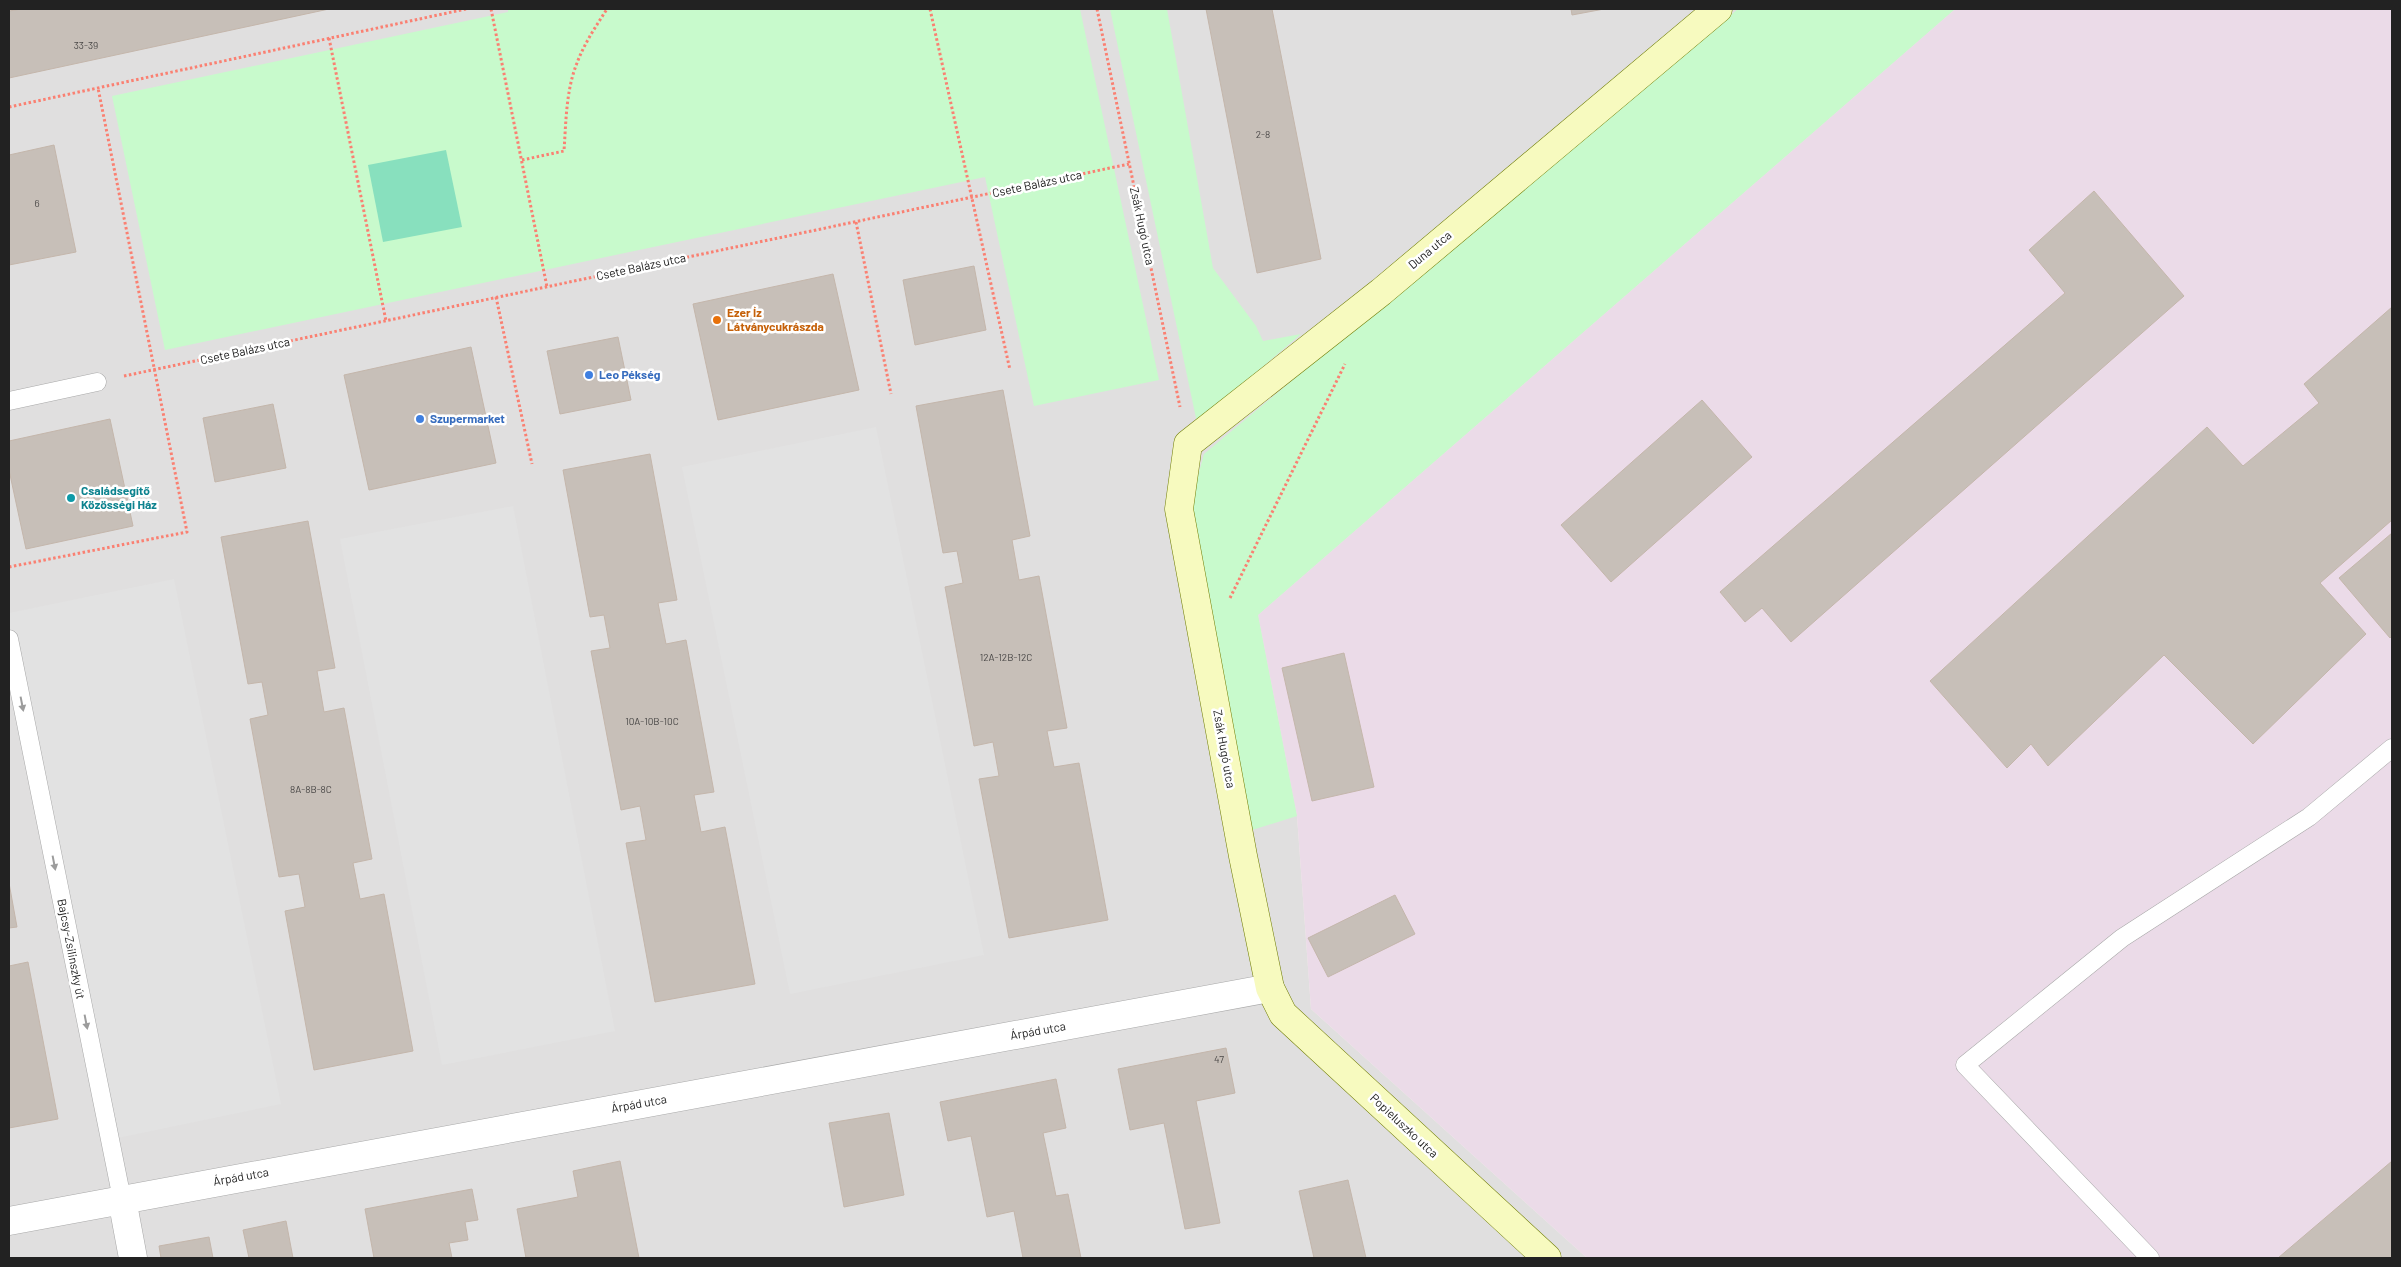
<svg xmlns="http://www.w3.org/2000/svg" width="2401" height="1267" viewBox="0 0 2401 1267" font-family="Barlow,sans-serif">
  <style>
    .residential { fill: #e0dfdf }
    .industrial { fill: #ebdbe8 }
    .park { fill: #c8facc }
    .pitch { fill: #88e0be }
    .parking { fill: #e2e2e2 }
    .building { fill: #c7bfb8; stroke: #c4b6ab }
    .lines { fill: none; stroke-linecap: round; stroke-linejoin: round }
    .lane-casing { stroke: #a9a9a9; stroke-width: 19 }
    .street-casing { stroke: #a9a9a9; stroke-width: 29 }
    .secondary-casing { stroke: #707d05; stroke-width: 29 }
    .path { stroke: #fa8072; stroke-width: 3; stroke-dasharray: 2.5 2.5; stroke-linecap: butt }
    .lane { stroke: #fff; stroke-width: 18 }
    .street { stroke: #fff; stroke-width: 28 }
    .secondary { stroke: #f7fabf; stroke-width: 28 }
    .oneway { fill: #9c9c9c }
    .food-dot { fill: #e8710a; stroke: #fff; stroke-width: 2 }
    .shop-dot { fill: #3f7fe0; stroke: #fff; stroke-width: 2 }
    .culture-dot { fill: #0f9aa8; stroke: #fff; stroke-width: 2 }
    .labels { text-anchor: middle; stroke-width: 5; stroke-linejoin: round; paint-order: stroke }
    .number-label { font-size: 10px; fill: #4b4948 }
    .street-label { font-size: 12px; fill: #222; stroke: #fff }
    .food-label { font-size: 12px; font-weight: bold; fill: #c56008; stroke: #fff; text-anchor: start }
    .shop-label { font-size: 12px; font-weight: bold; fill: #366cbe; stroke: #fff; text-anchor: start }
    .culture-label { font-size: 12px; font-weight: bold; fill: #0d838f; stroke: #fff; text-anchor: start }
  </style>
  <rect width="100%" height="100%" fill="#f2efe9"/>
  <path class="residential" d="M 9,9 L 1955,9 L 1258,615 L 1297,816 L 1311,1009 L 1587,1258 L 9,1258 Z"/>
  <path class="industrial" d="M 1955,9 L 2392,9 L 2392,1258 L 1587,1258 L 1311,1009 L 1297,816 L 1258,615 Z"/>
  <path class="park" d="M 508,9 L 1080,9 L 1159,380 L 1034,406 L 985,177 L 165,350 L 112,96 L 508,12 Z
    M 1110,9 L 1167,9 L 1213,268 L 1256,326 L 1263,341 L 1301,334 L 1197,423 Z
    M 1738,9 L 1955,9 L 1258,615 L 1297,816 L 1249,831 L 1191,501 L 1204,454 Z"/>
  <path class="pitch" d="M 446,150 L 462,227 L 383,242 L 368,165 Z"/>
  <path class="parking" d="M 876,427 L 984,955 L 790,994 L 682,467 Z
    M 513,506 L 615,1031 L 442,1065 L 340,539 Z
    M 174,579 L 281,1104 L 103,1141 L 9,676 L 9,613 Z"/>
  <path class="building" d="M 21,9 L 329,9 L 9,78 L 9,11 Z
    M 1206,9 L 1272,9 L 1321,259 L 1257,273 Z
    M 1571,9 L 1604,9 L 1572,15 Z
    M 54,145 L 76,252 L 9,265 L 9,155 Z
    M 2094,191 L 2184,296 L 1791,642 L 1762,608 L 1745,622 L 1720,592 L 2065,293 L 2029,250 Z
    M 974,266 L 986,330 L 915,345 L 903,280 Z
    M 833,274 L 859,390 L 718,420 L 693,304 Z
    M 2392,307 L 2392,520 L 2320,583 L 2366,634 L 2253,744 L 2164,655 L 2048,766 L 2031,744 L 2007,768 L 1930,681 L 2207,427 L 2243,466 L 2319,403 L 2304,384 Z
    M 618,337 L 631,400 L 560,414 L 547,351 Z
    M 471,347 L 496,463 L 369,490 L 344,375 Z
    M 1003,390 L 1030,536 L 1012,540 L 1019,580 L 1039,576 L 1067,728 L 1047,731 L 1054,767 L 1079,763 L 1108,920 L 1009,938 L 979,779 L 999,776 L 993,742 L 974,746 L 945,587 L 963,583 L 957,551 L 943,553 L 916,406 Z
    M 1702,400 L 1752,457 L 1611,582 L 1561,525 Z
    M 273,404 L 286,468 L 215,482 L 203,418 Z
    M 110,419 L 133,526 L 26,549 L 9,470 L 9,441 Z
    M 650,454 L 677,600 L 658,603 L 666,644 L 686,640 L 714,792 L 694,795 L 701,832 L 725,827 L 755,984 L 655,1002 L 626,843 L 646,840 L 640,806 L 621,810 L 591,651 L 610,648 L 604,615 L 590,617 L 563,470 Z
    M 308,521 L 335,668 L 317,671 L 324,712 L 344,708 L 372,859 L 353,863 L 360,899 L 384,894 L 413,1051 L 314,1070 L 285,911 L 305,907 L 299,874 L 279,877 L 250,719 L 268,715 L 262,682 L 248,684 L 221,537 Z
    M 2392,533 L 2392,636 L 2390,638 L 2339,578 Z
    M 1344,653 L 1374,787 L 1312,801 L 1282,668 Z
    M 9,883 L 17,927 L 9,928 Z
    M 1395,895 L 1415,934 L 1328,977 L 1308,938 Z
    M 28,962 L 58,1119 L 9,1128 L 9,966 Z
    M 1226,1048 L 1235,1093 L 1196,1101 L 1220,1223 L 1185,1229 L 1164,1123 L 1130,1130 L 1118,1069 Z
    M 1056,1079 L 1066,1128 L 1043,1133 L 1056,1196 L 1068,1194 L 1081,1258 L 1023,1258 L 1014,1211 L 987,1217 L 971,1136 L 948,1141 L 940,1102 Z
    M 889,1113 L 904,1195 L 844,1207 L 829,1123 Z
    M 620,1161 L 639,1258 L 526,1258 L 517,1209 L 578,1197 L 573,1171 Z
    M 2392,1161 L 2392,1258 L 2278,1258 Z
    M 1348,1180 L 1366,1258 L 1314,1258 L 1299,1191 Z
    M 472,1189 L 478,1220 L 465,1222 L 468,1240 L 449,1243 L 452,1258 L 374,1258 L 365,1209 Z
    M 286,1221 L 293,1258 L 249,1258 L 243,1230 Z
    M 209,1237 L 213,1258 L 161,1258 L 159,1246 Z"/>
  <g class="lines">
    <defs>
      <path id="lane" d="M 9,401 L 97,382
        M 9,639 L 122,1199
        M 2150,1258 L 1965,1065 L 2122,938 L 2309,817 L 2392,748"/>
      <path id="street" d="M 122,1199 L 133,1258
        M 9,1221 L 1270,988"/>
      <path id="secondary" d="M 1547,1258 L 1283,1014 L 1270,988 L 1243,856 L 1179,509 L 1188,444 L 1381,292 L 1718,9"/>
    </defs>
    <use href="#lane" class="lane-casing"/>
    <use href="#street" class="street-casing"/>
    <use href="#secondary" class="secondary-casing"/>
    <path class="path" d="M 491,9 L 547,287
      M 930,9 L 1010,370
      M 1097,9 L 1180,407
      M 329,38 L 386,321
      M 9,107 L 466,9
      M 522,160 L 564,151 C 566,122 566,90 577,63 C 584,44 596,26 607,9
      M 856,222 L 891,394
      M 496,297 L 532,464
      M 124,376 L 1129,164
      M 9,567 L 187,532 L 98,88
      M 1230,598 L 1345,364"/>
    <use href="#lane" class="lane"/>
    <use href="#street" class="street"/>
    <use href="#secondary" class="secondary"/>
  </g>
  <defs><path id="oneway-solid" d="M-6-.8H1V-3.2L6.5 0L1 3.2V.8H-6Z" transform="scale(1.25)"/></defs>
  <g class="oneway">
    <use href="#oneway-solid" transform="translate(22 704) rotate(79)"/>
    <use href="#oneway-solid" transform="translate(54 863) rotate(79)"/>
    <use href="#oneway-solid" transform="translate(86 1022) rotate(79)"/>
  </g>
  <circle class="food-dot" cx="717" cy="320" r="5"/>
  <g class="shop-dot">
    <circle cx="589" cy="375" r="5"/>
    <circle cx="420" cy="419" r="5"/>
  </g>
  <circle class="culture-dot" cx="71" cy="498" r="5"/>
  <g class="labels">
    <g class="number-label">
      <text x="86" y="49">33-39</text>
      <text x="1263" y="138">2-8</text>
      <text x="37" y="207">6</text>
      <text x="1006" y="661">12A-12B-12C</text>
      <text x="652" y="725">10A-10B-10C</text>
      <text x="311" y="793">8A-8B-8C</text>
      <text x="1219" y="1063">47</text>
    </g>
    <g class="street-label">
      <text transform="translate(1037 184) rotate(-12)" y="4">Csete Balázs utca</text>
      <text transform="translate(1142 226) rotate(78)" y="4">Zsák Hugó utca</text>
      <text transform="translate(1430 250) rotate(-40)" y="4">Duna utca</text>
      <text transform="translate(641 267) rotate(-12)" y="4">Csete Balázs utca</text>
      <text transform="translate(245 351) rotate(-12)" y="4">Csete Balázs utca</text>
      <text transform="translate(1224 749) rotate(80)" y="4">Zsák Hugó utca</text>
      <text transform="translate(71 949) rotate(79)" y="4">Bajcsy-Zsilinszky út</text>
      <text transform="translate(1038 1031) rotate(-10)" y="4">Árpád utca</text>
      <text transform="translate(639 1104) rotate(-10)" y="4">Árpád utca</text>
      <text transform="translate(1404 1126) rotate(43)" y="4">Popieluszko utca</text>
      <text transform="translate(241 1177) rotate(-10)" y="4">Árpád utca</text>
    </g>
    <g class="food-label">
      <text x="727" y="317">Ezer Íz<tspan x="727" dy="14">Látványcukrászda</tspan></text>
    </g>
    <g class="shop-label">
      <text x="599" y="379">Leo Pékség</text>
      <text x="430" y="423">Szupermarket</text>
    </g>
    <g class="culture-label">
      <text x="81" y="495">Családsegítő<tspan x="81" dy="14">Közösségi Ház</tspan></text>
    </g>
  </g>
  <rect width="2401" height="1267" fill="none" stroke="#222222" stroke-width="20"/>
</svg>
